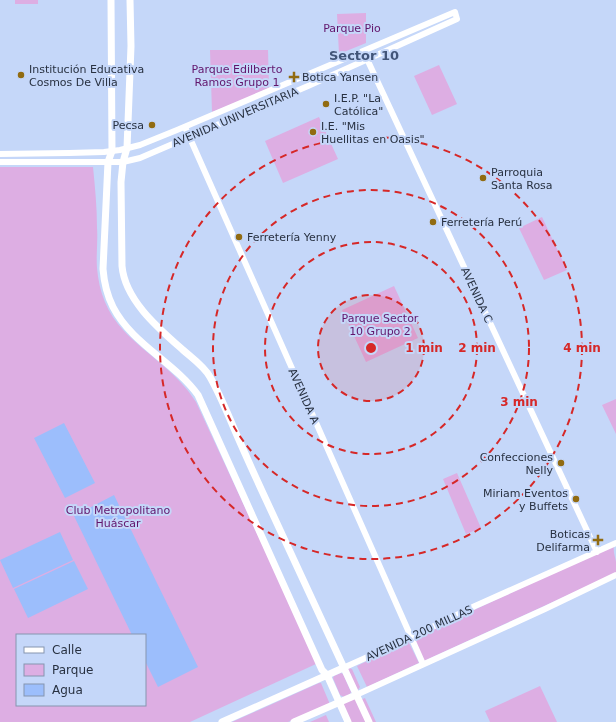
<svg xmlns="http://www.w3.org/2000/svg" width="616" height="722" viewBox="0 0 616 722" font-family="'DejaVu Sans',sans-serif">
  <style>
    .green { fill: #ddaee3; fill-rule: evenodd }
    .water { fill: #9cbefc }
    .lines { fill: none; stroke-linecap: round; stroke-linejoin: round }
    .tertiary { stroke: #fff; stroke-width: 6 }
    .secondary { stroke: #fff; stroke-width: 7 }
    .ring { fill: none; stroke: #d62828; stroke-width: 2; stroke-dasharray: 7 5 }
    .poi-dot { fill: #916b11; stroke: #c5d7f9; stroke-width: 1.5 }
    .labels { text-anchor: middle; stroke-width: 4; stroke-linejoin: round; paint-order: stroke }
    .park-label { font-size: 11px; fill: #61156c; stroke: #c5d7f9 }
    .poi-label { font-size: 11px; fill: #283141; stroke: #c5d7f9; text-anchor: start }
    .street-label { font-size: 11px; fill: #283141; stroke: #c5d7f9 }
    .quarter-label { font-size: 13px; font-weight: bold; fill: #425579; stroke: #c5d7f9 }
    .centre { fill: #d62828; stroke: #c5d7f9; stroke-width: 2 }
    .ring-label { font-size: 12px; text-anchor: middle; font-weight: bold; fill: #d62828; stroke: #c5d7f9; stroke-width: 4; stroke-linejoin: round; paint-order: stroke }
  </style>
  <rect width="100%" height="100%" fill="#c5d7f9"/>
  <path class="green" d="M 15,0 L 38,0 L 38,4 L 15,4 Z
    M 366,13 L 366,43 L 339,54 L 337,14 Z
    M 210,50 L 268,50 L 269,88 L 268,90 L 212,112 Z
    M 439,65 L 457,104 L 432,115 L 414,76 Z
    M 319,117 L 338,159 L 283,183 L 265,141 Z
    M 0,167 L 93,167 C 95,187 97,207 97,228 C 98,241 96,254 97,268 C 99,292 107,313 124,331 C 147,355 178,373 196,402 L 313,654 L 316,664 L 190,722 L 0,722 ZM 17,635 L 145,635 L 145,705 L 17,705 Z
    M 542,217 L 567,270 L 544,280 L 519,228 Z
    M 394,286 L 418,338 L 366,362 L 342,310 Z
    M 616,399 L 616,434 L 602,405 Z
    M 457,473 L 481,528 L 466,534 L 443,479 Z
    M 614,545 C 613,553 615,555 616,562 C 616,565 616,569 616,573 L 424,661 L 414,638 Z
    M 408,641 L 419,663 L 367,687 L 357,666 Z
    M 349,668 L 352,669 L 360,687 L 358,690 L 357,690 L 347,670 Z
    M 341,673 L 343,674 L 351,692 L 350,694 L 344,697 L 340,695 L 333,678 L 334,676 Z
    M 319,683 L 321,683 L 329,702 L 329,704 L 288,722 L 232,722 Z
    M 540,686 L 557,722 L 490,722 L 485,711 Z
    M 355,697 L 366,722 L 351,722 L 342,702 Z
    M 365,698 L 376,722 L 371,722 L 360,700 Z
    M 326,715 L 329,722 L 310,722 Z"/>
  <path class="water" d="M 64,423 L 95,483 L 65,498 L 34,438 Z
    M 114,495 L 198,667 L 158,687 L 145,661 L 145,635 L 132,635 L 74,516 Z
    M 60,532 L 73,560 L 13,588 L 0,560 Z
    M 74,561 L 88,589 L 28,618 L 14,589 Z"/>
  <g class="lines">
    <path class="tertiary" d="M 367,59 L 597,552
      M 185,127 L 423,664
      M 0,154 L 69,153 L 104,152 L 120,150 L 140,145 L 177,130 L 455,12 L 457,19 L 308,86 L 140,158 L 123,162 L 0,162
      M 343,668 L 412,637 L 475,606 L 616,543
      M 356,695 L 545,609 L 616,575"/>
    <path class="secondary" d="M 111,0 L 112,151 L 108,162 L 103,269 C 104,282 107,295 113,307 C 132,344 174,362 198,395 L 322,670 L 327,675 L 348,722
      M 130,0 L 131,46 L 127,148 L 123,162 L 121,182 L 122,266 C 125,300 158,328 183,350 C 192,358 204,366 210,377 C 218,391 224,405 230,419 C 240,443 251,467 262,491 C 297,568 333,645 369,722
      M 222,722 L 343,668
      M 294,722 L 356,695"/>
  </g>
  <circle cx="371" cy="348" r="53" fill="#d62828" fill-opacity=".12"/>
  <g class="ring">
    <circle cx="371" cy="348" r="53"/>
    <circle cx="371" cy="348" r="106"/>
    <circle cx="371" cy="348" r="158"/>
    <circle cx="371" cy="348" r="211"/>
  </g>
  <g class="poi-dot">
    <circle cx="21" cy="75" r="4"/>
    <path d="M292 71h4v4h4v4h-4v4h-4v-4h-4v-4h4z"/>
    <circle cx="326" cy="104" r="4"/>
    <circle cx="152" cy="125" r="4"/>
    <circle cx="313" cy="132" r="4"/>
    <circle cx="483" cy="178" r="4"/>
    <circle cx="433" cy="222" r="4"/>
    <circle cx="239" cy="237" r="4"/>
    <circle cx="561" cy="463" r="4"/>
    <circle cx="576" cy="499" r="4"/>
    <path d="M596 534h4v4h4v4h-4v4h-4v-4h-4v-4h4z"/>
  </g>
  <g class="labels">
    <g class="park-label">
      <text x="352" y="32">Parque Pio</text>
      <text x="237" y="73">Parque Edilberto<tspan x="237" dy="13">Ramos Grupo 1</tspan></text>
      <text x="380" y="322">Parque Sector<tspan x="380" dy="13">10 Grupo 2</tspan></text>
      <text x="118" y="514">Club Metropolitano<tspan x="118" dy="13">Huáscar</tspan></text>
    </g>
    <g class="poi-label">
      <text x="29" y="73">Institución Educativa<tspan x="29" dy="13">Cosmos De Villa</tspan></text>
      <text x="302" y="81">Botica Yansen</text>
      <text x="334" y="102">I.E.P. "La<tspan x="334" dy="13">Católica"</tspan></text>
      <text x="144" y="129" text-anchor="end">Pecsa</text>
      <text x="321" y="130">I.E. "Mis<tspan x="321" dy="13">Huellitas en Oasis"</tspan></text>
      <text x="491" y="176">Parroquia<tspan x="491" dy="13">Santa Rosa</tspan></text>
      <text x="441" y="226">Ferretería Perú</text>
      <text x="247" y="241">Ferretería Yenny</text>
      <text x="553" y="461" text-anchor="end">Confecciones<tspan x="553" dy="13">Nelly</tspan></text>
      <text x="568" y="497" text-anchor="end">Miriam Eventos<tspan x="568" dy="13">y Buffets</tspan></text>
      <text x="590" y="538" text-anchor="end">Boticas<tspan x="590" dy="13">Delifarma</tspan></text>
    </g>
    <g class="street-label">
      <text transform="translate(235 117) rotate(-23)" y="4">AVENIDA UNIVERSITARIA</text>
      <text transform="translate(477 295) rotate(65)" y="4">AVENIDA C</text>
      <text transform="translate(304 396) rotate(66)" y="4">AVENIDA A</text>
      <text transform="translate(419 633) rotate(-25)" y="4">AVENIDA 200 MILLAS</text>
    </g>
    <g class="quarter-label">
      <text x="364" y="60">Sector 10</text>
    </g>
  </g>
  <circle cx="371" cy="348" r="6" class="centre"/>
  <g class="ring-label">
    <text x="424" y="352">1 min</text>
    <text x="477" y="352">2 min</text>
    <text x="582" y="352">4 min</text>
    <text x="519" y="406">3 min</text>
  </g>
  <rect x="16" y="634" width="130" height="72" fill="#c5d7f9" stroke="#8695af"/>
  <rect x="24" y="647" width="20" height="6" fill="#ffffff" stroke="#8695af"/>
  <text x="52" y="654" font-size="12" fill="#283141">Calle</text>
  <rect x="24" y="664" width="20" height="12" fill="#ddaee3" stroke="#8695af"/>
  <text x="52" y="674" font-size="12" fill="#283141">Parque</text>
  <rect x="24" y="684" width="20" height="12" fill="#9cbefc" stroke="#8695af"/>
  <text x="52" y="694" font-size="12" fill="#283141">Agua</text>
</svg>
